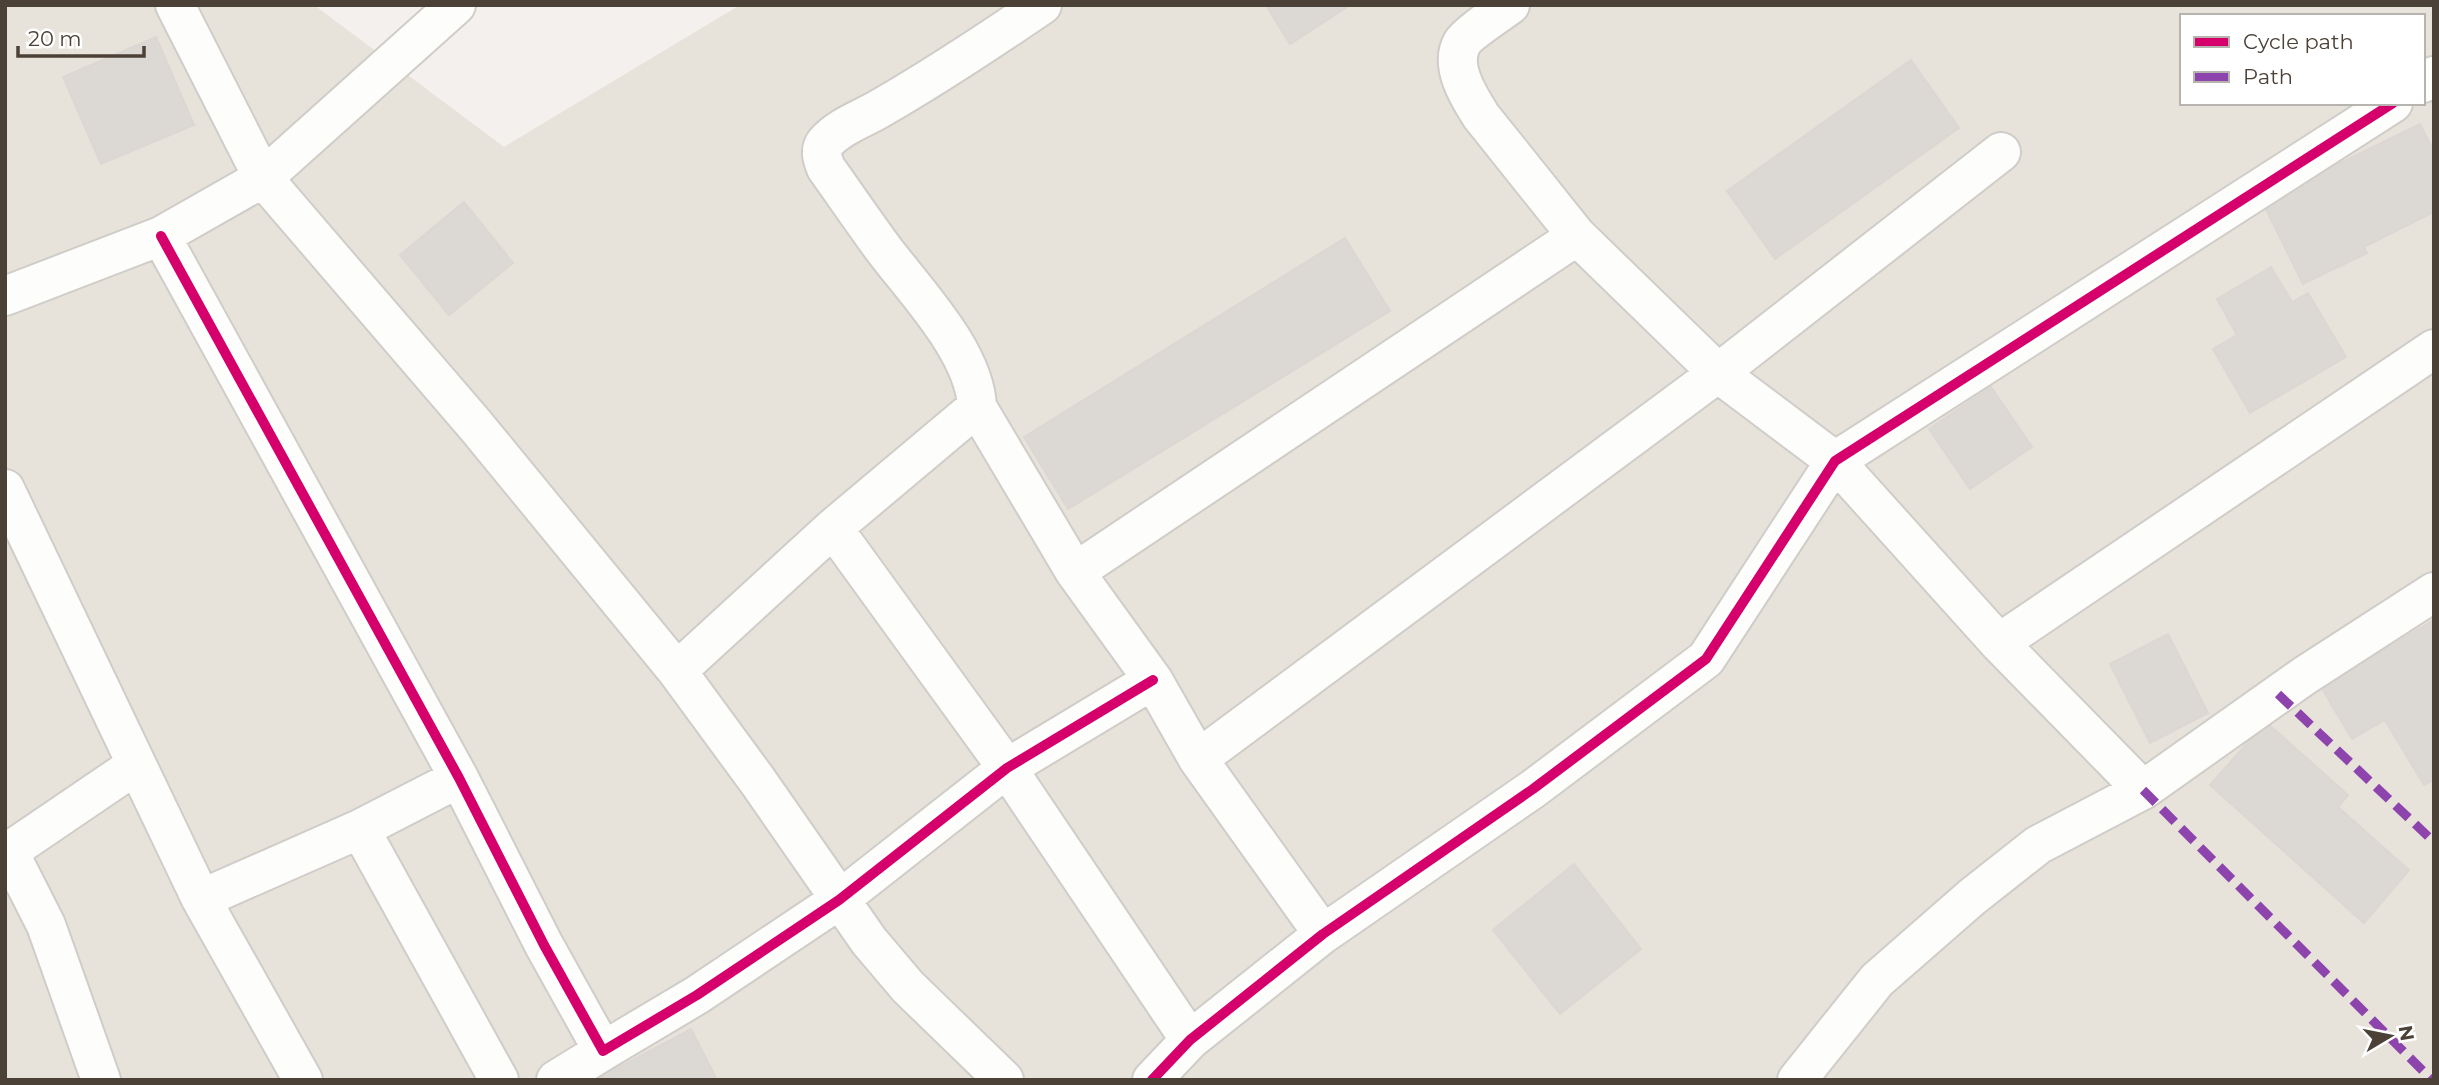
<svg xmlns="http://www.w3.org/2000/svg" width="2439" height="1085" viewBox="0 0 2439 1085" font-family="Montserrat,sans-serif">
  <style>
    .residential { fill: #e7e2da; fill-rule: evenodd }
    .building { fill: #dcd8d3; stroke: #dcd7d2; stroke-width: 2 }
    .lines { fill: none; stroke-linecap: round; stroke-linejoin: round }
    .minor-casing { stroke: #d0cdc9; stroke-width: 42 }
    .minor { stroke: #fdfdfc; stroke-width: 38 }
    .quiet { stroke: #8e44ad; stroke-width: 9; stroke-dasharray: 18 9; stroke-linecap: butt }
    .cycleway-casing { stroke: #fff; stroke-width: 15 }
    .cycleway { stroke: #d6006c; stroke-width: 10 }
  </style>
  <rect width="100%" height="100%" fill="#f3f0ed"/>
  <path class="residential" d="M 5,5 L 314,5 L 504,147 L 740,5 L 2434,5 L 2434,1080 L 5,1080 ZM 2182,16 L 2423,16 L 2423,103 L 2182,103 Z"/>
  <path class="building" d="M 1266,5 L 1350,5 L 1290,44 Z
    M 156,37 L 194,125 L 101,164 L 63,77 Z
    M 1911,60 L 1959,128 L 1775,259 L 1727,191 Z
    M 2420,124 L 2434,152 L 2434,212 L 2364,247 L 2367,253 L 2303,284 L 2262,201 Z
    M 464,202 L 513,263 L 449,315 L 400,255 Z
    M 1345,238 L 1390,311 L 1068,509 L 1024,437 Z
    M 2271,267 L 2292,302 L 2308,293 L 2346,357 L 2250,413 L 2213,349 L 2237,335 L 2217,299 Z
    M 1991,387 L 2032,447 L 1970,489 L 1929,429 Z
    M 2434,620 L 2434,780 L 2424,785 L 2385,720 L 2352,739 L 2321,687 Z
    M 2168,634 L 2208,713 L 2150,743 L 2110,664 Z
    M 2266,722 L 2348,795 L 2338,807 L 2409,870 L 2364,923 L 2210,785 Z
    M 1574,864 L 1641,949 L 1560,1014 L 1493,930 Z
    M 691,1029 L 717,1080 L 595,1080 Z"/>
  <g class="lines">
    <defs>
      <path id="minor" d="M 175,5 L 263,178 L 476,426 L 677,671 L 757,780 L 869,941 L 908,987 L 1004,1080
        M 1042,5 C 989,41 935,77 879,109 C 862,119 838,127 825,143 C 819,151 823,160 826,168 C 846,196 865,224 885,251 C 917,293 975,353 977,407 L 1075,572 L 1153,680 L 1198,759 L 1323,934
        M 1510,5 C 1499,13 1467,34 1462,43 C 1449,66 1469,97 1481,116 L 1577,236 L 1718,373 L 1835,461 L 1999,643 L 2143,790
        M 2423,83 L 2434,76
        M 161,236 L 459,778 L 544,945 L 603,1051 L 697,995 L 839,900 L 1007,768 L 1153,680
        M 5,296 L 161,236 L 263,178 L 456,5
        M 5,489 L 201,899 L 303,1080
        M 833,528 L 1007,768 L 1190,1040
        M 1075,572 L 1577,236
        M 1999,643 L 2434,349
        M 677,671 L 833,528 L 977,407
        M 1198,759 L 1718,373 L 2001,152
        M 360,829 L 499,1080
        M 9,852 L 46,925 L 101,1080
        M 5,854 L 136,765
        M 201,899 L 360,829 L 459,778
        M 556,1080 L 603,1051
        M 1152,1080 L 1190,1040 L 1323,934 L 1533,789 L 1706,659 L 1835,461 L 2393,103
        M 1797,1080 L 1877,980 L 1972,897 L 2038,845 L 2143,790 L 2304,676 L 2434,592"/>
    </defs>
    <use href="#minor" class="minor-casing"/>
    <use href="#minor" class="minor"/>
    <path class="quiet" d="M 2278,694 L 2434,842
      M 2143,790 L 2432,1080"/>
    <defs>
      <path id="cycleway" d="M 161,236 L 459,778 L 544,945 L 603,1051 L 697,995 L 839,900 L 1007,768 L 1153,680
        M 1152,1080 L 1190,1040 L 1323,934 L 1533,789 L 1706,659 L 1835,461 L 2393,103"/>
    </defs>
    <use href="#cycleway" class="cycleway-casing"/>
    <use href="#cycleway" class="cycleway"/>
  </g>
  <rect width="2439" height="1085" fill="none" stroke="#4b4137" stroke-width="14"/>
  <rect x="2180" y="14" width="245" height="91" fill="#ffffff" stroke="#b7b3af" stroke-width="2"/>
  <rect x="2194" y="37" width="35" height="10" fill="#d6006c" stroke="#b7b3af" stroke-width="2"/>
  <text x="2243" y="49" font-size="21" fill="#4b4137">Cycle path</text>
  <rect x="2194" y="72" width="35" height="10" fill="#8e44ad" stroke="#b7b3af" stroke-width="2"/>
  <text x="2243" y="84" font-size="21" fill="#4b4137">Path</text>
  <g transform="translate(2390 1036) rotate(80)" stroke="#ffffff" stroke-width="5" paint-order="stroke">
  <path d="M0-5L12 26L0 18L-12 26Z" fill="#4b4137"/>
  <text y="-10" font-size="19" font-weight="bold" text-anchor="middle" fill="#4b4137">N</text>
  </g>
  <path d="M18 46v10h126v-10" fill="none" stroke="#4b4137" stroke-width="3.5"/>
  <text x="28" y="46" font-size="21" fill="#4b4137" stroke="#ffffff" stroke-width="5" paint-order="stroke">20 m</text>
</svg>
